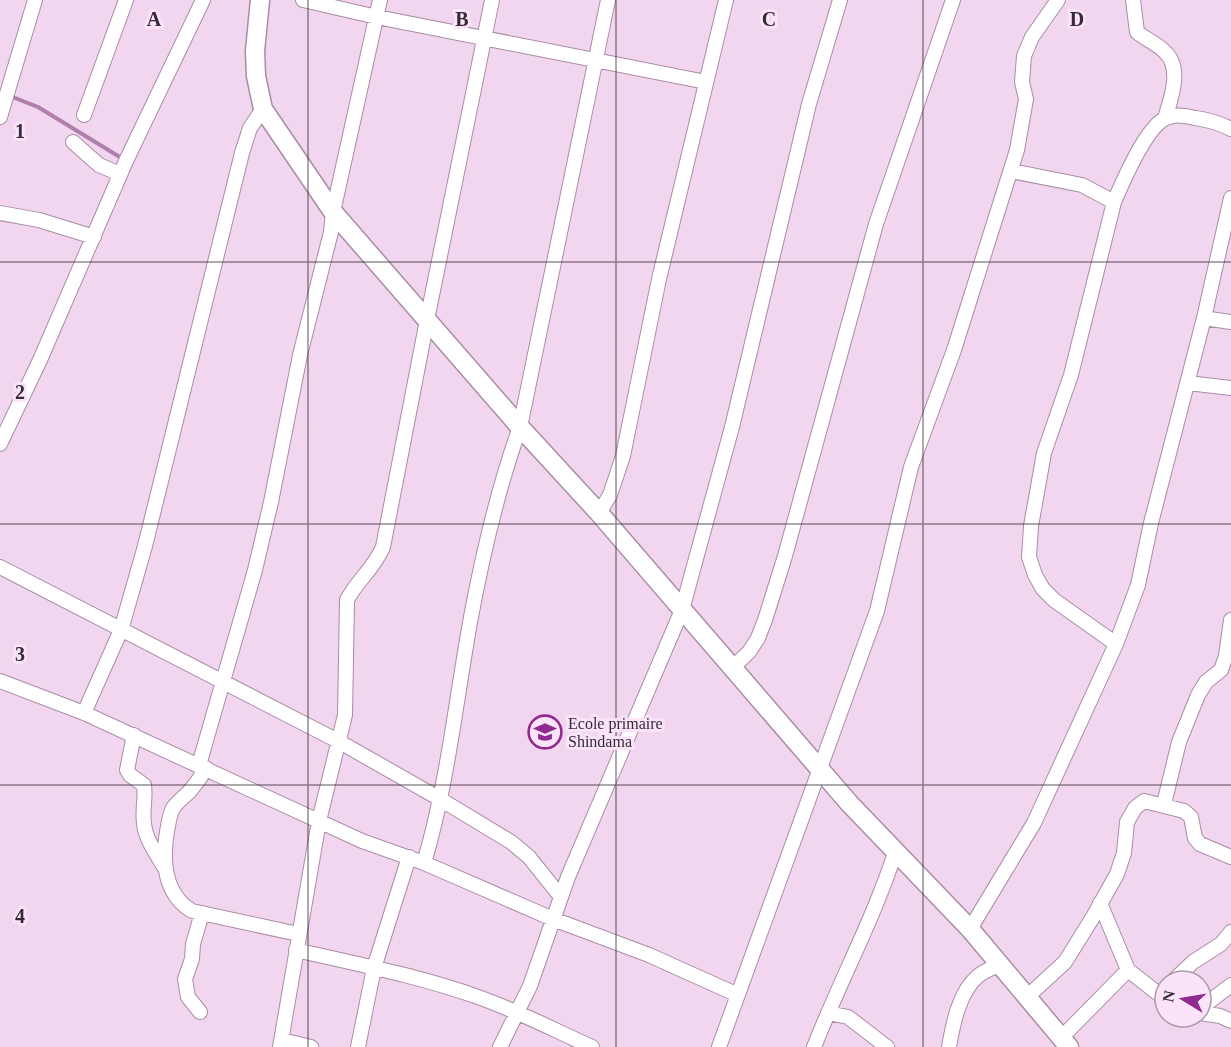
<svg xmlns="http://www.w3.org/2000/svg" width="1231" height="1047" viewBox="0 0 1231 1047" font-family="'Times New Roman',serif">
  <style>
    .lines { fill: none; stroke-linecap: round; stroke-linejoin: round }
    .stream { stroke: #b080ad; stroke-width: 4 }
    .minor-casing { stroke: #a88da6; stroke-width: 16 }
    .tertiary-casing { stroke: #a88da6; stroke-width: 21 }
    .minor { stroke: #fff; stroke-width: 14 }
    .tertiary { stroke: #fff; stroke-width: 18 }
    .grid { fill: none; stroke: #362b35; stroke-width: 1.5; stroke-opacity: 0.55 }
    .labels { text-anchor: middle; stroke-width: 6; stroke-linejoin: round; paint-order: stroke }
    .poi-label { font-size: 16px; fill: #362b35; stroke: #fbe4f9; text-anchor: start }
    .grid-label { font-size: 20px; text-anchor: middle; font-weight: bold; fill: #362b35; stroke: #fbe4f9; stroke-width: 6; stroke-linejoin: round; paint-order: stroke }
  </style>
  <rect width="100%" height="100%" fill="#f2d5ef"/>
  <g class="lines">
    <path class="stream" d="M 0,92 L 38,107 L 123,159"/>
    <defs>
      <path id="minor" d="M 303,0 L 377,17 L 706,82
        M 1133,0 L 1137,32 C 1145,39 1156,43 1164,51 C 1183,67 1171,99 1165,118
        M 84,115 L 126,0
        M 0,117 L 35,0
        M 73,142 L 99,165 L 120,174
        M 1011,171 L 1082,185 L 1114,202
        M 0,213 L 39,220 L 94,237
        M 1204,318 L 1231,322
        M 1188,383 L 1231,388
        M 0,444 L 40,360 L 126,161 L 203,0
        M 599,513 L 610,495 L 623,456 L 659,279 L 726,0
        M 0,567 L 338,741 L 440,799 L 511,842 L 529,857 L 561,897
        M 1116,644 L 1054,600 L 1043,589 L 1035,575 L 1029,557 L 1031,526 L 1044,453 L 1071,375 L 1114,202 C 1123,181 1145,130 1164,119 C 1175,113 1185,116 1196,118 C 1208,120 1220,123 1231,129
        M 733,667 L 749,652 L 758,638 L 765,620 L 785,556 L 876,224 L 953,0
        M 0,681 L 84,713 L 362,841 L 424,863 L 553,919 L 649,955 L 738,995
        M 84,713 L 121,630 L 145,546 L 242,153 L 250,128 L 263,109
        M 134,735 L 127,770 L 130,775 L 144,785 C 146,798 142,810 144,823 C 145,839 157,854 164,867
        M 199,765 L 255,570 L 271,502 L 300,355 L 331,232 L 333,212 L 380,0
        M 206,768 C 201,777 196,784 190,791 C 184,797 177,802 173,808 C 170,814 169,820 168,826 C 162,857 162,893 192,911 L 298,934
        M 1164,804 L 1179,742 L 1198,695 L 1206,682 L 1221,670 L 1226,656 L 1231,620
        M 424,863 C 448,782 456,699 471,617 C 483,553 498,488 520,427 L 608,0
        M 1100,903 L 1128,970 L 1165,999
        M 970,929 L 1034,823 L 1116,644 L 1138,585 L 1151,523 L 1204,318 L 1231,198
        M 296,950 C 357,964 419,976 478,997 C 518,1011 554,1030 592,1047
        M 1173,981 L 1193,962 L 1221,944 L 1231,932
        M 1027,997 L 1065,962 L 1093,917 L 1117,874 L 1124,853 L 1127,822 L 1135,808 L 1144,801 L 1184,811 L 1191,817 L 1195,838 L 1200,844 L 1231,857
        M 1201,1008 L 1231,985
        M 200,1012 L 188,997 L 185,979 L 192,959 L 193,944 L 202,913
        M 828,1013 L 848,1017 L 887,1047
        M 1201,1013 L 1220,1016 L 1231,1021
        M 1061,1038 L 1128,970
        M 282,1040 L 311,1047
        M 280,1047 L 319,821 L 345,715 L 347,600 C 358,579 373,570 383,547 L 427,320 L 492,0
        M 358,1047 L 374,968 L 409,857
        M 500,1047 L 530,986 L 568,877 L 682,610 L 732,427 L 809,104 L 840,0
        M 719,1047 L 877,611 L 911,467 L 954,350 L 1017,150 L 1026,99 L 1022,82 L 1024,56 L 1032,37 L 1058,0
        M 814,1047 C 840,981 874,918 896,850
        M 949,1047 C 953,1024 959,992 978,976 C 984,971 992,968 999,965"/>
      <path id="tertiary" d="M 260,0 L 255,51 L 256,76 L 263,109 L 333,212 L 520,427 L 599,513 L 849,803 L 970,929 L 1069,1047"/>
    </defs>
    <use href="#minor" class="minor-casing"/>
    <use href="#tertiary" class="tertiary-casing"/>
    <use href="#minor" class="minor"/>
    <use href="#tertiary" class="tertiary"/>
  </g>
  <path class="grid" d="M 308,0 L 308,1047M 616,0 L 616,1047M 923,0 L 923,1047M 0,262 L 1231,262M 0,524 L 1231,524M 0,785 L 1231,785"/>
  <defs>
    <symbol id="school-ring" viewBox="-11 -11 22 22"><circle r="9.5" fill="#fbe4f9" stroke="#912a8f" stroke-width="1.5"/><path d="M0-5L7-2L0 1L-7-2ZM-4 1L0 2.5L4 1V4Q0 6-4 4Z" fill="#912a8f"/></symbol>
  </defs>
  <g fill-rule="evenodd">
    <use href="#school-ring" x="526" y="713" width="38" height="38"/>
  </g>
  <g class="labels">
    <g class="poi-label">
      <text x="568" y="729">Ecole primaire<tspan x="568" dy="18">Shindama</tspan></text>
    </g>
  </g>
  <g class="grid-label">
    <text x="154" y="26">A</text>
    <text x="462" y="26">B</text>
    <text x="769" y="26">C</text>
    <text x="1077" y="26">D</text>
    <text x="20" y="138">1</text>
    <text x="20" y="399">2</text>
    <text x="20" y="661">3</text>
    <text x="20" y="923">4</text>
  </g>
  <g transform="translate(1183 999) rotate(281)"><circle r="28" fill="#fbe4f9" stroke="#ac9aab" stroke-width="1.5"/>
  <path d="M0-4.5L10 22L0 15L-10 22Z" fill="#912a8f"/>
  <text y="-9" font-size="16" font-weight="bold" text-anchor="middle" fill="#362b35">N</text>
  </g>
</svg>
